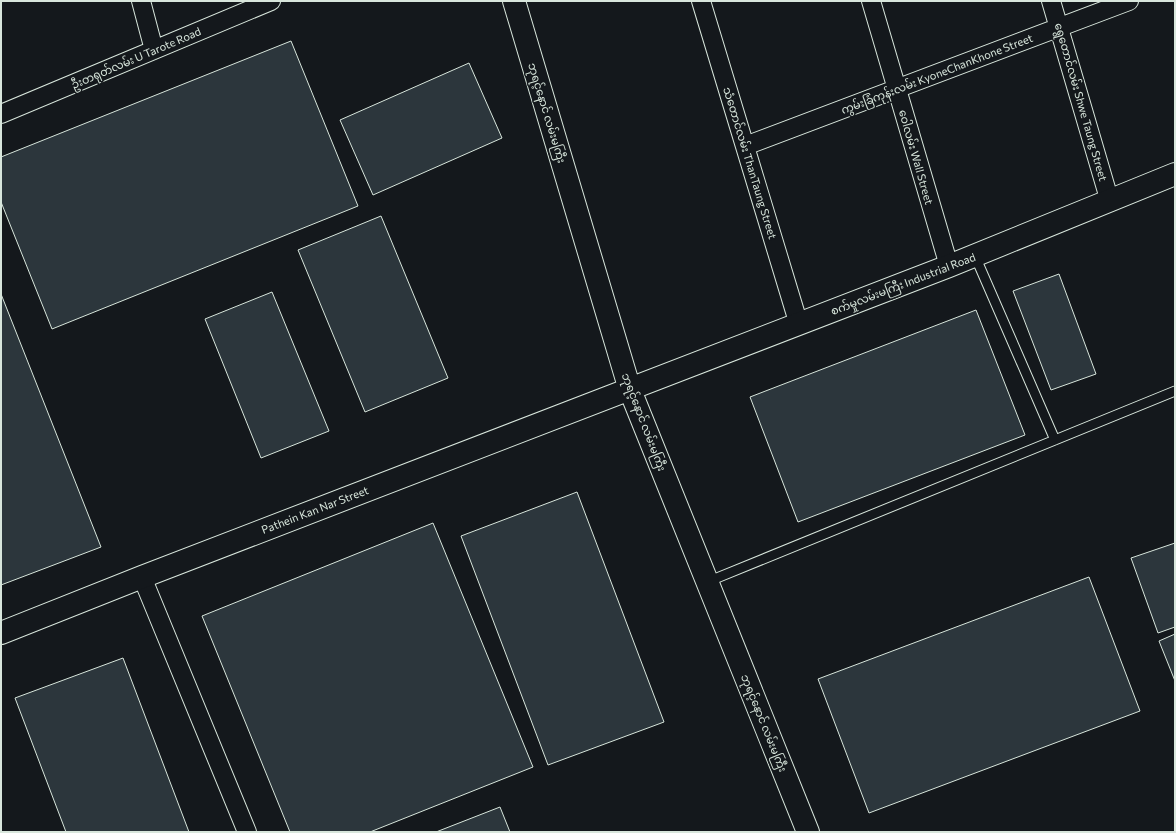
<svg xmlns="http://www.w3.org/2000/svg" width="1176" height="833" viewBox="0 0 1176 833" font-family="Commissioner,'Noto Sans Myanmar',sans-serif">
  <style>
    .building { fill: #2c363c; stroke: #d8e6dc }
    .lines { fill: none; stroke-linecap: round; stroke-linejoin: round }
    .service-casing { stroke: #d8e6dc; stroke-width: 11 }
    .minor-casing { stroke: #d8e6dc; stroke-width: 20 }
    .tertiary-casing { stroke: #d8e6dc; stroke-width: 24 }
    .service { stroke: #14181c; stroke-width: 9 }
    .minor { stroke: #14181c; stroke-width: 18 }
    .tertiary { stroke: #14181c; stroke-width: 22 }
    .labels { text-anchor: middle; stroke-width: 3; stroke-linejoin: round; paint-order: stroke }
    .street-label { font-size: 11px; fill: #d8e6dc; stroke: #14181c }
  </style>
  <rect width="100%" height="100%" fill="#14181c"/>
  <path class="building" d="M 291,41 L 358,206 L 52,329 L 1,202 L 1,157 Z
    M 469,63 L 502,138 L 373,195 L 340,120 Z
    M 381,216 L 448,378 L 365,412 L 298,250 Z
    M 1059,274 L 1096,374 L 1051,390 L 1013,291 Z
    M 272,292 L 329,431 L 261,458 L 205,319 Z
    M 1,294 L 101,547 L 1,585 Z
    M 976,310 L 1025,435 L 798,522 L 750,397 Z
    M 577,492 L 664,722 L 548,765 L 461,536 Z
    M 433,523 L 533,767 L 370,832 L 290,832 L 202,616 Z
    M 1175,543 L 1175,627 L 1158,633 L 1131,558 Z
    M 1089,577 L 1140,711 L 869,813 L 818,679 Z
    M 1175,634 L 1175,681 L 1159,641 Z
    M 123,658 L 189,832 L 66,832 L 15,698 Z
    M 500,807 L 510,832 L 436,832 Z"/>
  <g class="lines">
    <defs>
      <path id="service" d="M 975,256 L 1055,440
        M 707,582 L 1175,391"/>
      <path id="minor" d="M 141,1 L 154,50
        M 701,1 L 799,325
        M 871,1 L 949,266
        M 1051,1 L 1110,202
        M 1,114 L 271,1
        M 745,146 L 1129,1
        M 142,577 L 247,832"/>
      <path id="tertiary" d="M 514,1 L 630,390 L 808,832
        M 1,633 L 142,577 L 949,266 L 1175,174"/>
    </defs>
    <use href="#service" class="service-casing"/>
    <use href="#minor" class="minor-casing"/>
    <use href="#tertiary" class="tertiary-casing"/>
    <use href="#service" class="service"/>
    <use href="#minor" class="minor"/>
    <use href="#tertiary" class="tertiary"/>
  </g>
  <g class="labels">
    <g class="street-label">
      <text transform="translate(136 58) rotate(-23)" y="4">ဦးတရုတ်လမ်း U Tarote Road</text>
      <text transform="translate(937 74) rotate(-21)" y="4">ကွမ်းခြံကုန်းလမ်း KyoneChanKhone Street</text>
      <text transform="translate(1081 102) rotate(74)" y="4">ရွေတောင်လမ်း Shwe Taung Street</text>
      <text transform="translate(547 113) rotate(73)" y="4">ဘုရင့်နောင် လမ်းမကြီး</text>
      <text transform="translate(916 157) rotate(74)" y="4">ဝေါလမ်း Wall Street</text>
      <text transform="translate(750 163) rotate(73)" y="4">သံတောင်လမ်း ThanTaung Street</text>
      <text transform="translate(903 284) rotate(-21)" y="4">စက်မှုလမ်းမကြီး Industrial Road</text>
      <text transform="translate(644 422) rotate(69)" y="4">ဘုရင့်နောင် လမ်းမကြီး</text>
      <text transform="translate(315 510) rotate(-21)" y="4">Pathein Kan Nar Street</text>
      <text transform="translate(764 723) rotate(68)" y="4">ဘုရင့်နောင် လမ်းမကြီး</text>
    </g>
  </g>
  <rect width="1176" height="833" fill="none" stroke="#d8e6dc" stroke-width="4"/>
</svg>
